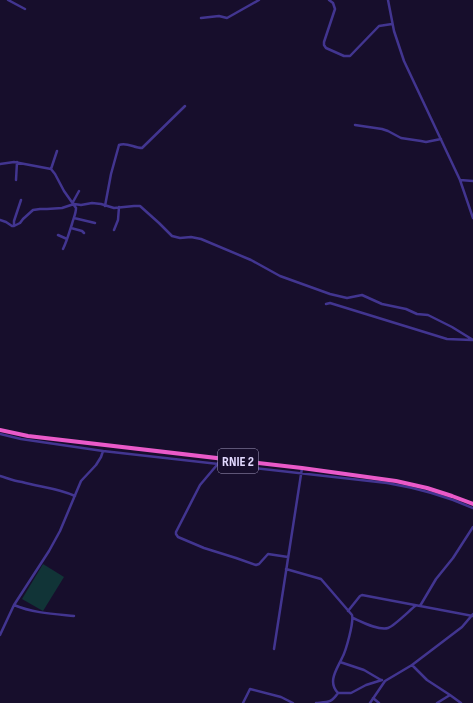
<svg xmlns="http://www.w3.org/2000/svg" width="473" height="703" viewBox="0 0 473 703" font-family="'Sofia Sans Condensed',sans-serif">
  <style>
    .green { fill: #113437 }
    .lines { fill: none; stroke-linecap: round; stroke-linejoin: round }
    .minor { stroke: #423590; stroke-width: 2.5 }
    .trunk { stroke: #ea5ac9; stroke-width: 4 }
    .labels { text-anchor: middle; stroke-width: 3.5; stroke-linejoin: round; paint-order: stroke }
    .shield { fill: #170e2c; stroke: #a59cc0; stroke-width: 1 }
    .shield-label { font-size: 14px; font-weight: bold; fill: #e2d9ff }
  </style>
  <rect width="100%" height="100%" fill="#170e2c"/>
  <path class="green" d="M 43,564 L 64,577 L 43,611 L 22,599 Z"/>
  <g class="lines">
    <path class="minor" d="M 8,0 L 25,9
      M 329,0 L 333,3 L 335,9 L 324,42 L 324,45 L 326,48 L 344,56 L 350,56 L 379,26 L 392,24
      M 388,0 L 394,31 L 404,61 L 460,180 L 473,218
      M 201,18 L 219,16 L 227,18 L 259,0
      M 355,125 L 382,129 L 388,131 L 401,138 L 421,141 L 426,142 L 441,139
      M 0,164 L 14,162 L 51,169 L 55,174 L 64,191 L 76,208 C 76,214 73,219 72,224 C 69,233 67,241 63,249
      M 51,169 L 57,151
      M 16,180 L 17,162
      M 460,180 L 473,181
      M 73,202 L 79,191
      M 105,206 L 111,174 L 119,145 C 127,142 134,148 142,148 L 185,106
      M 74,218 L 95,223
      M 0,220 L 6,222 L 12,226 L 14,226 L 14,221 L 21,200
      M 14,226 L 20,223 L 23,219 L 33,210 L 40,209 L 47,209 L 62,208 L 74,204 L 81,205 L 92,203 L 101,204 L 114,208 L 134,206 L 140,206 L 159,223 L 172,236 L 180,238 L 191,237 L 201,239 L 251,260 L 280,276 L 330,294 L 347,298 L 362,295 L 382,304 L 406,309 L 417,314 L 428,315 L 452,327 L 473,340
      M 71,228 L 82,231 L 84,233
      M 114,230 L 118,220 L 119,207
      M 58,235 L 67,239
      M 326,304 L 330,303 L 447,339 L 472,340
      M 0,434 L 21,439 L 103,451 L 387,483 C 417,488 446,496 473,508
      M 222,459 L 200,485 L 176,532 L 176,534 L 178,537 L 204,548 L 236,558 L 256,565 L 259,564 L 268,554 L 288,557
      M 0,476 C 7,478 14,481 22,482 C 39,487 58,488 75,496
      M 286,569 L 321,579 L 352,615 C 354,622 346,651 342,658 C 337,669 327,682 338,693 L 351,693 L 366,685 L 382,680
      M 14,605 C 33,613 54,614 74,616
      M 420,606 L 436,579 L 453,558 L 473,527
      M 348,611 L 360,596 L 362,595 L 473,616
      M 353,618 C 362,622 379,631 388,628 C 394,626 409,611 415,606
      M 0,635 L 14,605 L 49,551 L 60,531 L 81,481 L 96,465 L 101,457 L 103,451
      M 274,649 L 302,468
      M 340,662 L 364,670 L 381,680
      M 412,665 L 427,680 L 450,695 L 461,703
      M 373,698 L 379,703
      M 243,703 L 250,689 L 281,697 L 293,703
      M 316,703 C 329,702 331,703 338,693
      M 370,703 L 385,681 L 412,665 L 462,627 L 473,614
      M 437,703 L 450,695"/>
    <path class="trunk" d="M 0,430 L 28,436 L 302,468 L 396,481 L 427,488 L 452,496 L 473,504"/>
  </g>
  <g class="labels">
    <rect class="shield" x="218" y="449" width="40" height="24" rx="3"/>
    <g class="shield-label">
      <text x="238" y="466">RNIE 2</text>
    </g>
  </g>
</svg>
